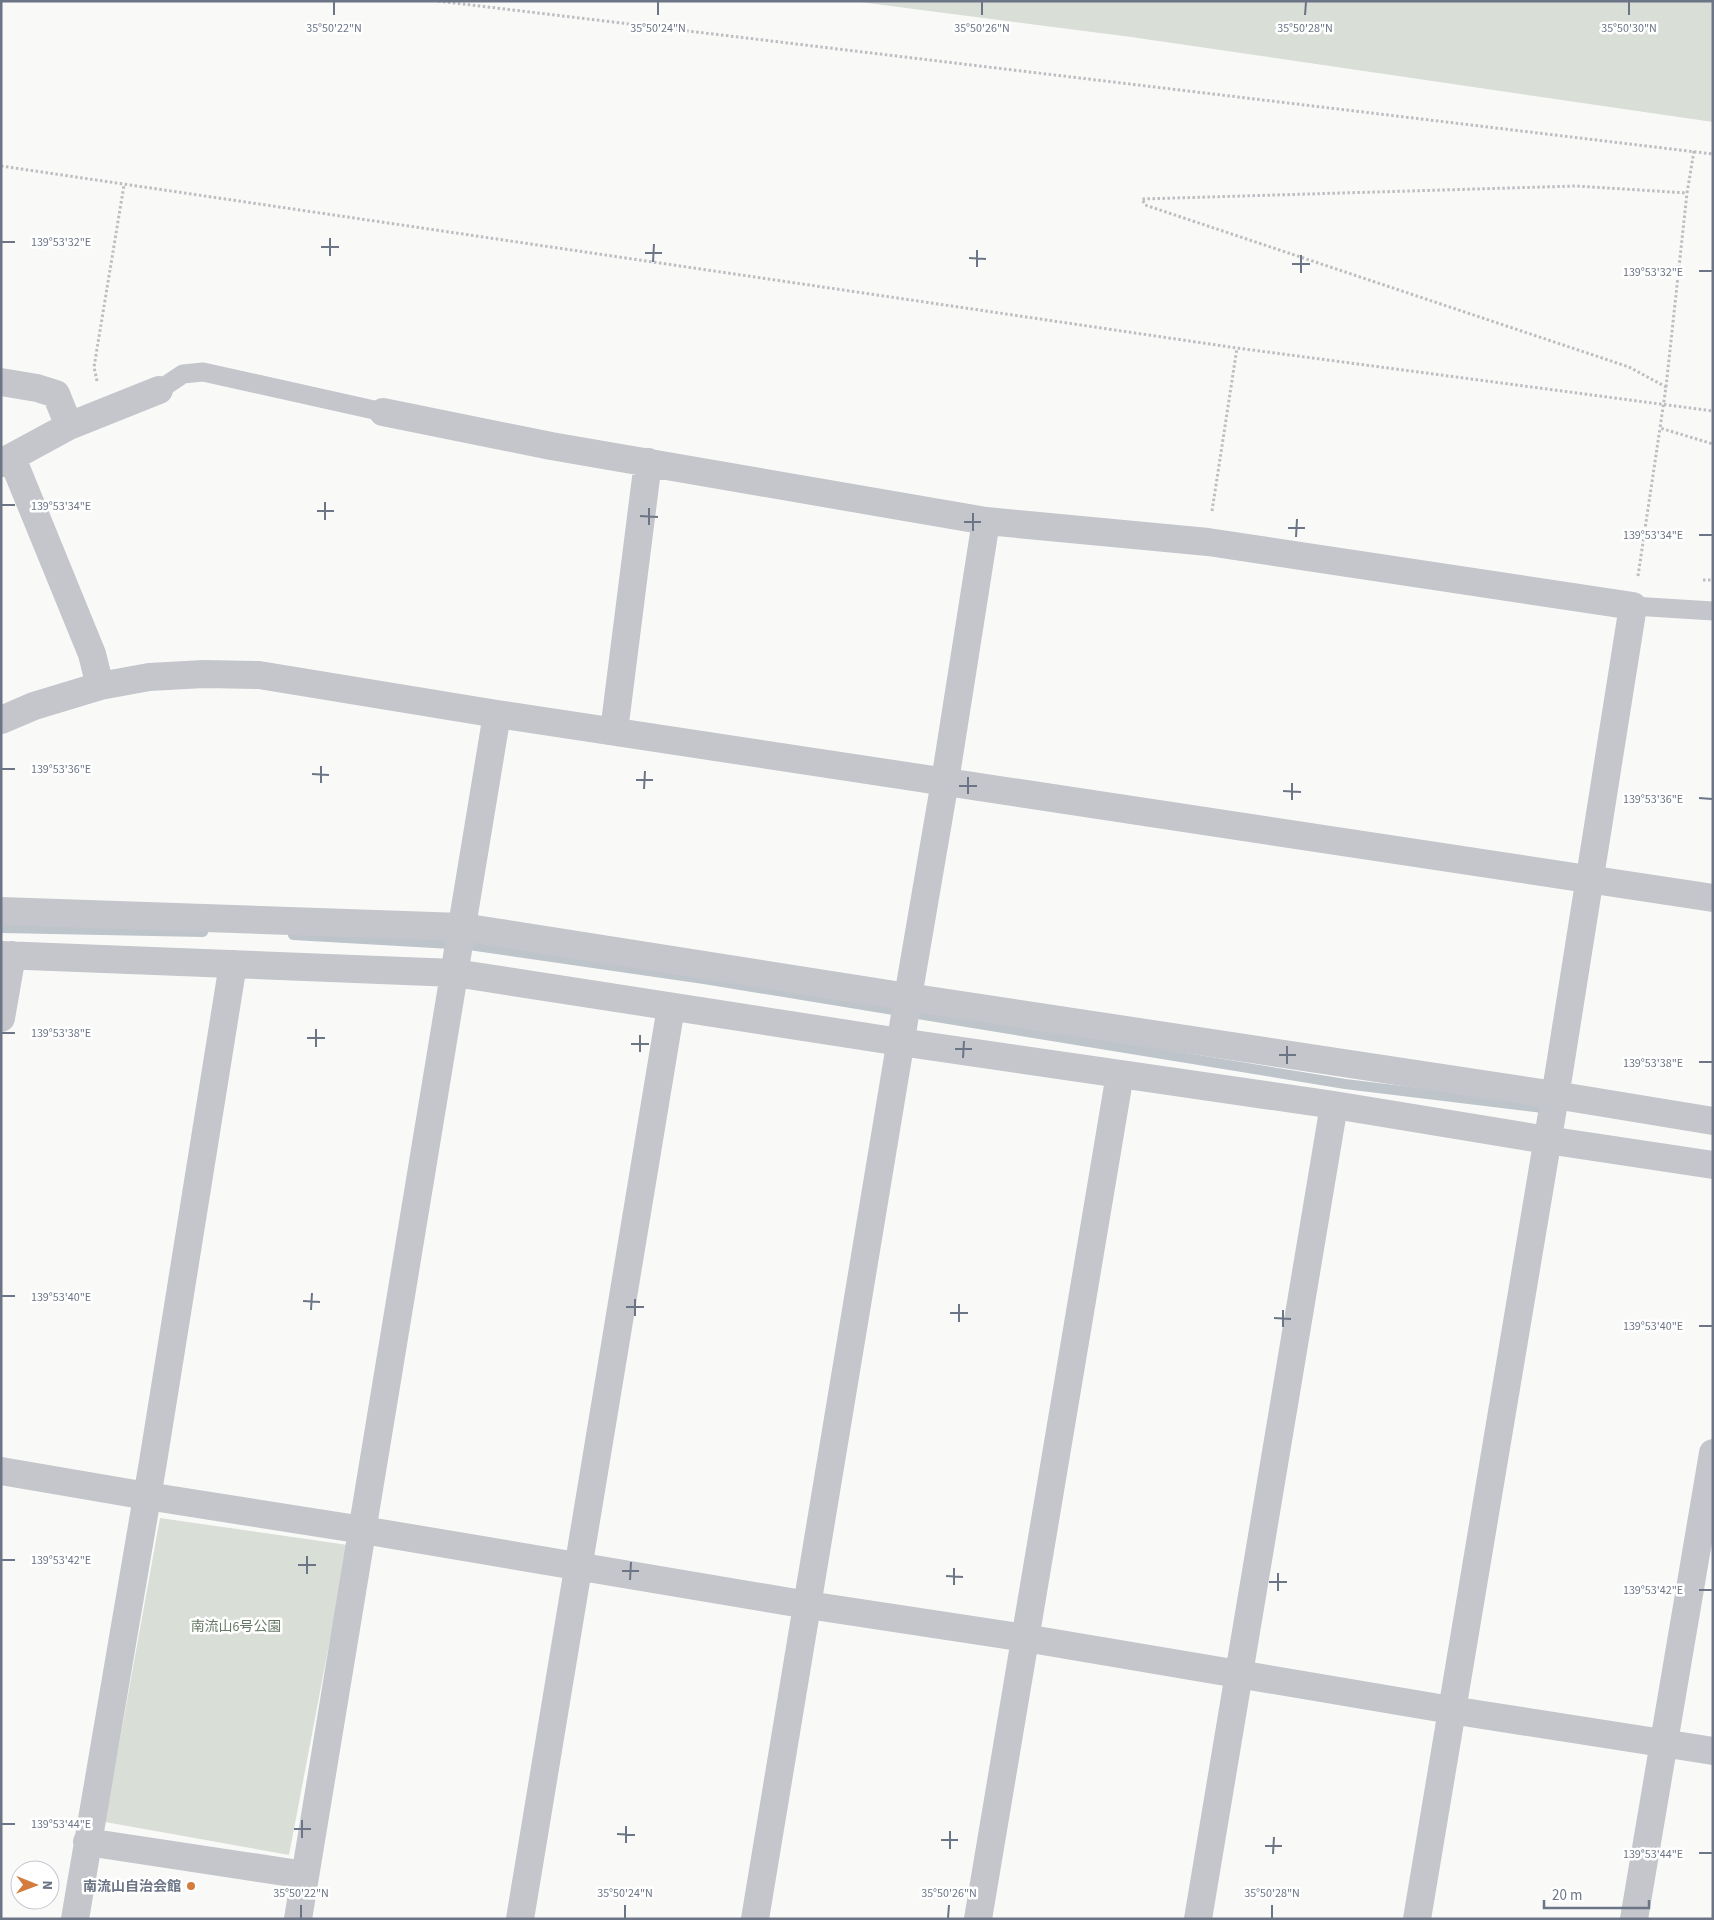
<svg xmlns="http://www.w3.org/2000/svg" width="1714" height="1920" viewBox="0 0 1714 1920" font-family="'Source Sans 3','Noto Sans JP',sans-serif">
  <style>
    .green { fill: #d9ded7 }
    .lines { fill: none; stroke-linecap: round; stroke-linejoin: round }
    .stream { stroke: #bdc4ca; stroke-width: 10 }
    .path { stroke: #bcbec1; stroke-width: 3; stroke-dasharray: 2.5 2.5; stroke-linecap: butt }
    .service { stroke: #c4c6cb; stroke-width: 19 }
    .minor { stroke: #c4c6cb; stroke-width: 28 }
    .ticks { fill: none; stroke: #6c7586; stroke-width: 2 }
    .poi-dot { fill: #d47c3e; stroke: #fff; stroke-width: 2 }
    .labels { text-anchor: middle; stroke-width: 5; stroke-linejoin: round; paint-order: stroke }
    .park-label { font-size: 14px; fill: #667966; stroke: #fff }
    .poi-label { font-size: 14px; font-weight: bold; fill: #6c7586; stroke: #fff; text-anchor: end }
    .ticks-label { font-size: 12px; text-anchor: middle; fill: #6c7586; stroke: #fff; stroke-width: 5; stroke-linejoin: round; paint-order: stroke }
  </style>
  <rect width="100%" height="100%" fill="#f9faf8"/>
  <path class="green" d="M 852,1 L 1713,1 L 1713,122 L 1131,37 Z
    M 160,1518 L 348,1545 L 289,1855 L 105,1822 Z"/>
  <g class="lines">
    <path class="stream" d="M 1,928 L 203,932
      M 293,935 L 469,945 L 704,979 L 1345,1084 L 1551,1109"/>
    <path class="path" d="M 438,1 L 1713,154
      M 1694,151 L 1687,193 L 1576,186 L 1142,199 L 1145,205 L 1629,367 L 1666,387 L 1660,428 L 1713,444
      M 1,166 L 1237,348 L 1713,411
      M 97,381 L 94,367 L 124,185
      M 1666,387 L 1687,193
      M 1212,511 L 1237,348
      M 1638,576 L 1660,428
      M 1703,580 L 1713,580"/>
    <path class="service" d="M 159,390 L 183,374 L 203,372 L 383,412
      M 1633,606 L 1713,611"/>
    <path class="minor" d="M 1,382 L 37,388 L 56,394 L 69,426
      M 383,412 L 551,446 L 986,521 L 1208,542 L 1633,606 L 1559,1072 L 1417,1919
      M 12,458 L 92,654 L 100,686
      M 1,463 L 69,426 L 159,390
      M 1,720 L 34,706 L 100,686 L 149,677 L 204,674 L 259,675 L 497,714 L 1713,898
      M 614,731 L 648,462
      M 1,911 L 462,927 L 908,997 L 1555,1095 L 1713,1121
      M 1,955 L 455,973 L 900,1042 L 1334,1105 L 1547,1140 L 1713,1165
      M 1,1018 L 12,955
      M 1,1471 L 147,1496 L 363,1530 L 808,1605 L 1025,1638 L 1451,1710 L 1713,1751
      M 87,1842 L 305,1875
      M 75,1919 L 153,1462 L 233,964
      M 298,1919 L 497,714
      M 520,1919 L 671,1007
      M 755,1919 L 908,997 L 945,781 L 986,521
      M 978,1919 L 1120,1074
      M 1198,1919 L 1334,1105
      M 1634,1919 L 1713,1453"/>
  </g>
  <path class="ticks" d="M 334,15 L 334,2M 658,15 L 658,2M 982,15 L 982,2M 1305,15 L 1306,2M 1629,15 L 1629,2M 2,242 L 15,242M 321,247 L 339,247M 645,253 L 662,253M 330,256 L 330,238M 969,258 L 986,259M 653,262 L 654,244M 1292,264 L 1310,264M 977,267 L 977,250M 1699,271 L 1712,271M 1301,273 L 1301,255M 2,505 L 15,505M 317,511 L 334,511M 640,516 L 658,517M 325,520 L 325,502M 964,522 L 981,522M 649,525 L 649,508M 1288,528 L 1305,528M 973,531 L 973,513M 1699,535 L 1712,535M 1296,537 L 1297,519M 2,769 L 15,769M 312,774 L 329,775M 636,780 L 653,780M 321,783 L 321,766M 959,786 L 977,786M 644,789 L 645,771M 1283,791 L 1301,792M 968,794 L 968,777M 1699,798 L 1712,799M 1292,800 L 1292,783M 2,1033 L 15,1033M 307,1038 L 325,1038M 631,1044 L 649,1044M 316,1047 L 316,1029M 955,1049 L 972,1049M 640,1052 L 640,1035M 1279,1055 L 1296,1055M 963,1058 L 964,1041M 1699,1062 L 1712,1062M 1287,1064 L 1287,1046M 2,1296 L 15,1296M 303,1301 L 320,1302M 626,1307 L 644,1307M 311,1310 L 312,1293M 950,1313 L 968,1313M 635,1316 L 635,1299M 1274,1318 L 1291,1319M 959,1322 L 959,1304M 1699,1326 L 1712,1326M 1283,1327 L 1283,1310M 2,1560 L 15,1560M 298,1565 L 316,1565M 622,1571 L 639,1571M 307,1574 L 307,1556M 946,1576 L 963,1577M 630,1580 L 631,1562M 1269,1582 L 1287,1582M 954,1585 L 954,1568M 1699,1590 L 1712,1590M 1278,1591 L 1278,1573M 2,1824 L 15,1824M 294,1829 L 311,1829M 617,1834 L 635,1835M 302,1838 L 302,1820M 941,1840 L 958,1840M 626,1843 L 626,1826M 1265,1846 L 1282,1846M 950,1849 L 950,1831M 1699,1853 L 1712,1853M 1273,1854 L 1274,1837M 301,1918 L 301,1905M 625,1918 L 625,1905M 948,1918 L 949,1905M 1272,1918 L 1272,1905"/>
  <circle class="poi-dot" cx="191" cy="1886" r="5"/>
  <g class="labels">
    <g class="park-label">
      <text x="236" y="1631">南流山6号公園</text>
    </g>
    <g class="poi-label">
      <text x="181" y="1891">南流山自治会館</text>
    </g>
  </g>
  <g class="ticks-label">
    <text x="334" y="32">35°50'22"N</text>
    <text x="658" y="32">35°50'24"N</text>
    <text x="982" y="32">35°50'26"N</text>
    <text x="1629" y="32">35°50'30"N</text>
    <text x="1305" y="32">35°50'28"N</text>
    <text x="61" y="246">139°53'32"E</text>
    <text x="1653" y="276">139°53'32"E</text>
    <text x="61" y="510">139°53'34"E</text>
    <text x="1653" y="539">139°53'34"E</text>
    <text x="61" y="773">139°53'36"E</text>
    <text x="1653" y="803">139°53'36"E</text>
    <text x="61" y="1037">139°53'38"E</text>
    <text x="1653" y="1067">139°53'38"E</text>
    <text x="61" y="1301">139°53'40"E</text>
    <text x="1653" y="1330">139°53'40"E</text>
    <text x="61" y="1564">139°53'42"E</text>
    <text x="1653" y="1594">139°53'42"E</text>
    <text x="61" y="1828">139°53'44"E</text>
    <text x="1653" y="1858">139°53'44"E</text>
    <text x="301" y="1897">35°50'22"N</text>
    <text x="625" y="1897">35°50'24"N</text>
    <text x="949" y="1897">35°50'26"N</text>
    <text x="1272" y="1897">35°50'28"N</text>
  </g>
  <rect width="1714" height="1920" fill="none" stroke="#6c7586" stroke-width="5"/>
  <g transform="translate(35 1885) rotate(91)"><circle r="24" fill="#ffffff" stroke="#c4c8cf"/>
  <path d="M0-4L9 19L0 12L-9 19Z" fill="#d47c3e"/>
  <text y="-8" font-size="14" font-weight="bold" text-anchor="middle" fill="#6c7586">N</text>
  </g>
  <path d="M1544 1900v8h105v-8" fill="none" stroke="#6c7586" stroke-width="2.5"/>
  <text x="1552" y="1900" font-size="15" fill="#6c7586" stroke="#ffffff" stroke-width="4" paint-order="stroke">20 m</text>
</svg>
